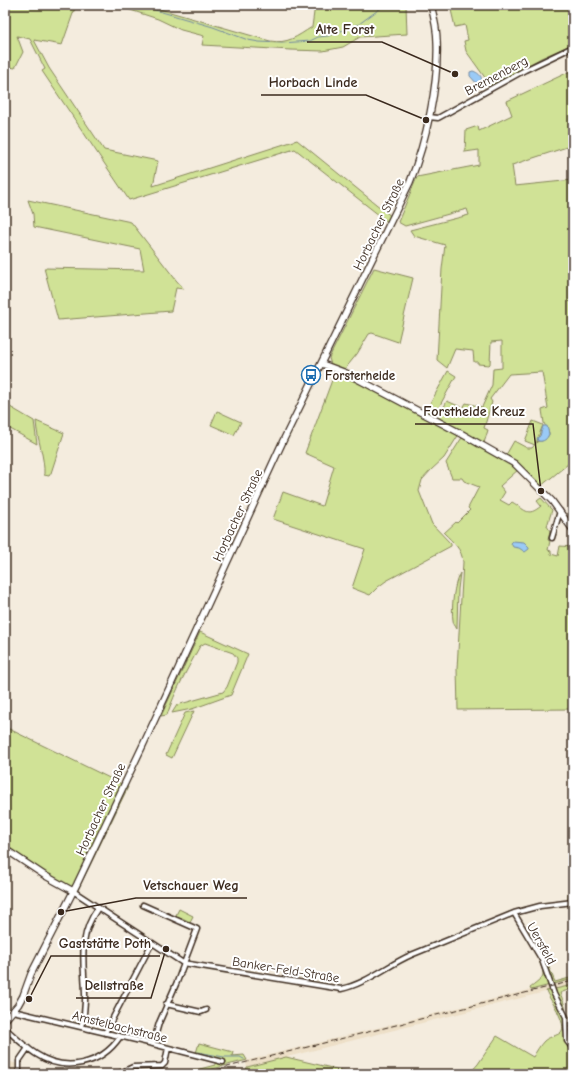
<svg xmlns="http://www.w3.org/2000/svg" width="578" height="1079" viewBox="0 0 578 1079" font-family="'Comic Neue',sans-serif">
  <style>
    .built { fill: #eddfc7 }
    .green { fill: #d0e296; stroke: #86865a }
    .water { fill: #9acaf6; stroke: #748aa0 }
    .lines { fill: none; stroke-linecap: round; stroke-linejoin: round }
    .stream { stroke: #748aa0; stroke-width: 1 }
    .street-casing { stroke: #3b2a1e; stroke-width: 7 }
    .secondary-casing { stroke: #3b2a1e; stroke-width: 8 }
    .street { stroke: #fff; stroke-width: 4 }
    .secondary { stroke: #fff; stroke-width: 5.5 }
    .rail { stroke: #3b2a1e; stroke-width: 1; stroke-dasharray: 6 3; stroke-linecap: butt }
    .labels { text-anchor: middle; stroke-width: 4; stroke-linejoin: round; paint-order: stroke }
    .street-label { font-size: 13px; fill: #3b2a1e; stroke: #fff }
    .poi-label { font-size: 13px; font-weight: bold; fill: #3b2a1e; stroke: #fff; text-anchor: start }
    .leader { fill: none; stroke: #3b2a1e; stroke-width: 1.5 }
    .callout-dot { fill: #3b2a1e; stroke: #fff; stroke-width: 1.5 }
    .callout-label { font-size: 14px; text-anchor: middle; font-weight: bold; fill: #3b2a1e; stroke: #fff; stroke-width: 4; stroke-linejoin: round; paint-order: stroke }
  </style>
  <rect width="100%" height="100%" fill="#f4ecde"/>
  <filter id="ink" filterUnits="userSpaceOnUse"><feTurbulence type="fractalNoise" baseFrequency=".025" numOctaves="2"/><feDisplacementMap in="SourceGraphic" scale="8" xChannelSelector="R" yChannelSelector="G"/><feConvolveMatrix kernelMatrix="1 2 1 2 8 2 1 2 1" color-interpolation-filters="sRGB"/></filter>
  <g filter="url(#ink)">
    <path class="built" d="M 573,979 L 573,985 L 247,1067 L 245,1061 Z
      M 5,1060 L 17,1064 L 18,1074 L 5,1074 Z"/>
    <path class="green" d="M 16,5 L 76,5 L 62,45 L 34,40 L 49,68 L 104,150 L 158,161 L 153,186 L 297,140 L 392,217 L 389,223 L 295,149 L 129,200 L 42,71 L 45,69 L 30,39 L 17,36 L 23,52 L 15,68 L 5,66 L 5,6 Z
      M 115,5 L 146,5 L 270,41 C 288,44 296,37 312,27 L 315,5 L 406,5 L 407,34 L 360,37 L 343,47 L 323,51 L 291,50 L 202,45 L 204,36 L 181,30 L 158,19 Z
      M 458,5 L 573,5 L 573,44 L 541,58 L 491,86 L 466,51 L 464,41 L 468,40 L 465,25 L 455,27 L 451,10 L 459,8 Z
      M 573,70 L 573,145 L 512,165 L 515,186 L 573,180 L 573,460 L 541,486 L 516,462 L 506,455 L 514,441 L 527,448 L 532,448 L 538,441 L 542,441 C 554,433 548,433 544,423 C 543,419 543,414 542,410 L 548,408 L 542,372 L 509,374 L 490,399 L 492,402 L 484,428 L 488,430 L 484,443 L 438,419 L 447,401 L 463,408 L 466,403 L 482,407 L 492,385 L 493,369 L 502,368 L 502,341 L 491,342 L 490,364 L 489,365 L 478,364 L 478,362 L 474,362 L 473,351 L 455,349 L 447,368 L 437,360 L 442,269 L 445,245 L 414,236 L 410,230 L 469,215 L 467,209 L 405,226 L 398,222 L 417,177 L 479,165 L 479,150 L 465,152 L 466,130 L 478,126 L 479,131 L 512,115 L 507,101 Z
      M 28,200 L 131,222 L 176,280 L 184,289 L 176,288 L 171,311 L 58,320 L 44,268 L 144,270 L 140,249 L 34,227 L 33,214 Z
      M 374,268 L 413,278 L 398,342 L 372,333 L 369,334 L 357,354 L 344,370 L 331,365 L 329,358 Z
      M 448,371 L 456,376 L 434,416 L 425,413 Z
      M 335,372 L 369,388 L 459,434 L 444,458 L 431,470 L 422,480 L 419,491 L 432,524 L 451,544 L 451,546 L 386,581 L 378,587 L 370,595 L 352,588 L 365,549 L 273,519 L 283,492 L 322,506 L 334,466 L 305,453 Z
      M 5,404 L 34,421 L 37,444 L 5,426 Z
      M 217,411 L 241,422 L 234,435 L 211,425 Z
      M 36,421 L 64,433 L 51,473 L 49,476 L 44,475 C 45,457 37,440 36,421 Z
      M 533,421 L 543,425 L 535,445 L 525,441 Z
      M 465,437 L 502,457 L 519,469 L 500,486 L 505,492 L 500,500 L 509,505 L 512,502 C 525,509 527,518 541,506 L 537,501 L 541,498 L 552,510 L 547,526 L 550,531 L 548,540 L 550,541 L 548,550 L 551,551 L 551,554 L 558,556 L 560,546 L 573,547 L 573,709 L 458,710 L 457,669 L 463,562 C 462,549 453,542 444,533 L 456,522 L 457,523 L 470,510 L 468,508 L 479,487 L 464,481 L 462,478 L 452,478 L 446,463 L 461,439 Z
      M 460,573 L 458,589 L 457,629 C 455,626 453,623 453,620 C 451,610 454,582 460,573 Z
      M 200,632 L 248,654 L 231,695 L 192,709 L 172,713 L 177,705 L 223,692 L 227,687 L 237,662 L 237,658 L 233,653 L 205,643 L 200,646 C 188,668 175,691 167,715 L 161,716 Z
      M 194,711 L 172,758 L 166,755 L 185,713 Z
      M 5,727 L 128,787 L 78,890 L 74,895 L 5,852 Z
      M 570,848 L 573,848 L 573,900 L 568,901 Z
      M 179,909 L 193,916 L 190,922 L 176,915 Z
      M 512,915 L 517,915 L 548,965 L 555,982 L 573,977 L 573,979 L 531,990 L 530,988 C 534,985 543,979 543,974 C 543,962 520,925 512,915 Z
      M 573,985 L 573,988 L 560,993 C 567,1008 568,1021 568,1038 L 573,1037 L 573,1074 L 469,1074 L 478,1064 L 497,1036 L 533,1057 C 536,1052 540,1045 544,1041 C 553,1033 569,1038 560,1017 C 557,1008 550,1000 546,991 Z
      M 199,1043 L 233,1052 L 232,1056 L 244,1055 L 247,1060 L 193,1074 L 181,1074 L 215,1065 L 216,1059 L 196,1053 Z
      M 286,1057 L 357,1074 L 246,1073 L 247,1067 Z"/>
    <path class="water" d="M 473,71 C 479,73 485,78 479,84 L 477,84 L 470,76 L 470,72 Z
      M 543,426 L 547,426 L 549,434 C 547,439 544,442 538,441 L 537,438 L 540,436 Z
      M 513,541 L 524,542 L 529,547 L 529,549 L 525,552 L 519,548 L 513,547 L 511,543 Z"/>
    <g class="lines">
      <path class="stream" d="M 138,5 L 213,27 L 248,40 L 259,42 L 282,43 L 310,41 L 318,37 L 328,36 L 359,24 L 385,5
        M 198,1052 L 224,1057 L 240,1057 L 244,1059
        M 246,1070 L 247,1071 L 263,1074
        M 266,1074 L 266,1072 C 278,1070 287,1068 298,1074"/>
      <defs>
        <path id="street" d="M 429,117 L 438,118 L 525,70 L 573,47
          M 552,538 L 560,511
          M 73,891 L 183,963 L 341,989 C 366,984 388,965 411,955 L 514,913 L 540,906 L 573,902
          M 143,905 L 197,929 L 177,982 L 159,1023 L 153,1044
          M 514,913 L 542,960 L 554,994 L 566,1017 L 567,1041 L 573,1049
          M 166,1004 L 201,1012 L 206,1010
          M 13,1011 L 153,1044 L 223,1062
          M 81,1027 C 94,985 69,948 98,908
          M 5,1028 C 15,1037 25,1047 36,1054 C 65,1073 101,1065 120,1037
          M 105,1033 L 152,943
          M 19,1074 L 19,1061 L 28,1048
          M 118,1074 L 133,1067 L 162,1066 L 165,1063 L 168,1048"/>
        <path id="secondary" d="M 322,364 L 346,373 L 369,385 L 462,434 L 515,464 L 552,501 L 573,530
          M 5,849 L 44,875 L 73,891
          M 5,1020 L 18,1005 L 23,996 L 31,974 L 77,884 L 144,743 L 283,441 L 410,182 C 426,142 439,84 437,41 C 437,29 434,17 431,5"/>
      </defs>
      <use href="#street" class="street-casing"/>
      <use href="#secondary" class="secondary-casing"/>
      <use href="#street" class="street"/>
      <use href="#secondary" class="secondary"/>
      <path class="rail" d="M 199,1074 L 573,981"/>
    </g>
  </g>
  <defs>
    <symbol id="bus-ring" viewBox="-11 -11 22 22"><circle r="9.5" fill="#fff" stroke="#1f6fb2" stroke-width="1.5"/><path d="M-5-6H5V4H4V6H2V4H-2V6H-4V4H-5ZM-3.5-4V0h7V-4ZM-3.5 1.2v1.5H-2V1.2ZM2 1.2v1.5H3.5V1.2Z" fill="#1f6fb2"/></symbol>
  </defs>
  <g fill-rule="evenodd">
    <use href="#bus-ring" x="300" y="364" width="22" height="22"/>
  </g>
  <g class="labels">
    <g class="street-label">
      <text transform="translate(496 75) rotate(-28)" y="5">Bremenberg</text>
      <text transform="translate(378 224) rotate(-64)" y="5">Horbacher Straße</text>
      <text transform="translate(237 515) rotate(-65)" y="5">Horbacher Straße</text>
      <text transform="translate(100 809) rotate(-65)" y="5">Horbacher Straße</text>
      <text transform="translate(542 943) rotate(61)" y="5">Uersfeld</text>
      <text transform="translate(286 969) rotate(9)" y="5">Banker-Feld-Straße</text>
      <text transform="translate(120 1026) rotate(14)" y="5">Amstelbachstraße</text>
    </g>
    <g class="poi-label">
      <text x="325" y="380">Forsterheide</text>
    </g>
  </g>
  <path class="leader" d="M455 74L382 42H307M426 120L366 95H261M541 491L533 424H415M61 912L136 898H247M29 999L51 956H160M166 949L151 998H76"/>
  <g class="callout-dot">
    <circle cx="455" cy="74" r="4"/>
    <circle cx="426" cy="120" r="4"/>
    <circle cx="541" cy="491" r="4"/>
    <circle cx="61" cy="912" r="4"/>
    <circle cx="29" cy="999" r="4"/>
    <circle cx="166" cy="949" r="4"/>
  </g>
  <g class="callout-label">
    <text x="345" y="34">Alte Forst</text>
    <text x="313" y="87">Horbach Linde</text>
    <text x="474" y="416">Forstheide Kreuz</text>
    <text x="191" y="890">Vetschauer Weg</text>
    <text x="105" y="948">Gaststätte Poth</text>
    <text x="114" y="990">Dellstraße</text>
  </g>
  <rect width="578" height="1079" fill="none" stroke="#fff" stroke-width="20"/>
  <rect x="10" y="10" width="558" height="1059" fill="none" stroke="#3b2a1e" stroke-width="1.5" filter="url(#ink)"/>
</svg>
